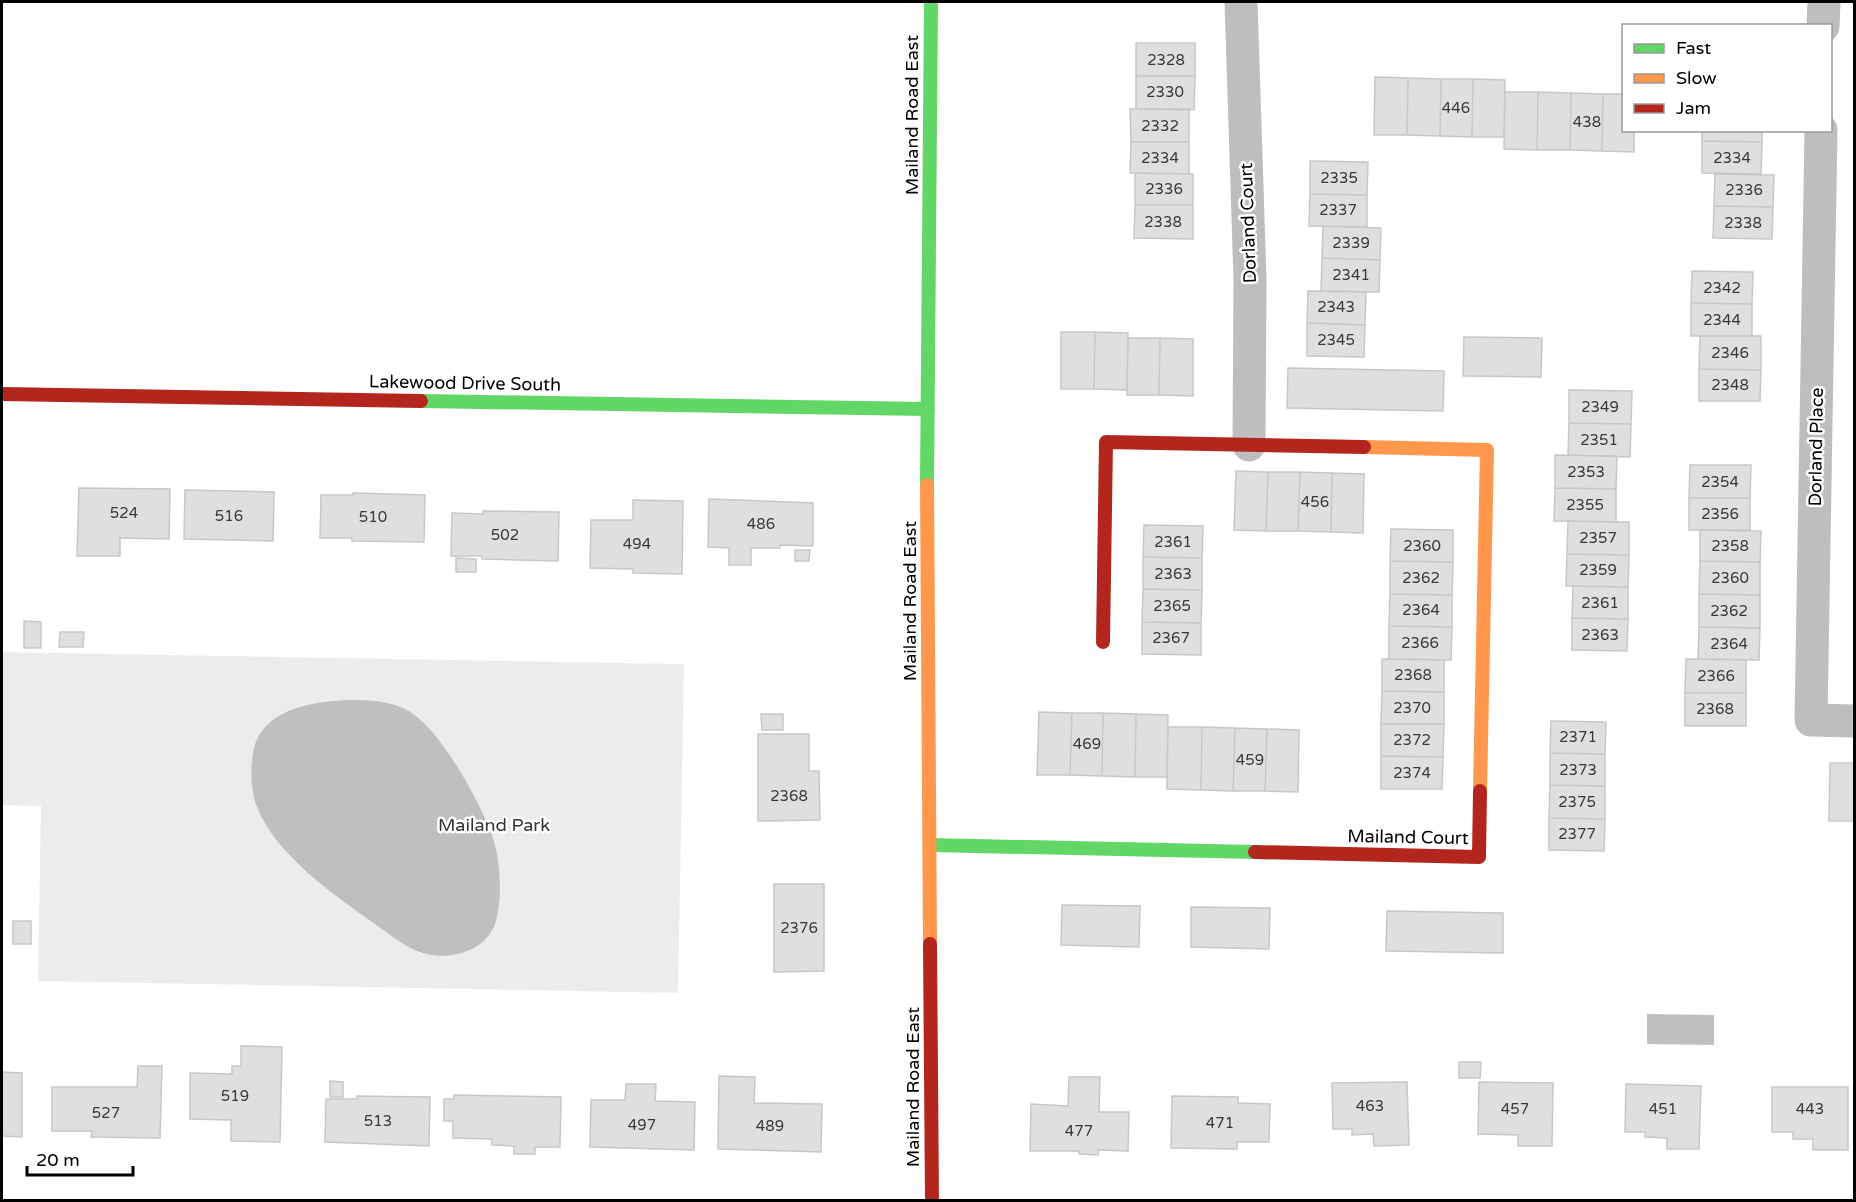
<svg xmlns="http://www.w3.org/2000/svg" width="1856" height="1202" viewBox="0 0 1856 1202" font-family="'Varela Round',sans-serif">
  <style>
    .green { fill: #ececec }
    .water { fill: #bfbfbf }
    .building { fill: #dfdfdf; stroke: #c7c7c7; stroke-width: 1.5 }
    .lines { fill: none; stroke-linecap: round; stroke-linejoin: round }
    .street { stroke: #bebebe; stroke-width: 33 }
    .fast { stroke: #63d668; stroke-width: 14 }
    .slow { stroke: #ff974d; stroke-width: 14 }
    .jam { stroke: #b3261e; stroke-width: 14 }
    .labels { text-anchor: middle; stroke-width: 5; stroke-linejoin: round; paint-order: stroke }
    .number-label { font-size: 15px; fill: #383838 }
    .street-label { font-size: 18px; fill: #000; stroke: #fff }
    .park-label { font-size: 18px; fill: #333; stroke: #fff }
  </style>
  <rect width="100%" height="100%" fill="#fff"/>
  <path class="green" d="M 2,652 L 684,664 L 678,993 L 38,981 L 41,806 L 2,805 Z"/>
  <path class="water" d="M 352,700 C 370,700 389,701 405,709 C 438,725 477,797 490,830 C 501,855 503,899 495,924 C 484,954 444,962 417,951 C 402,945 388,933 375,924 C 335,896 275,854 257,807 C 251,791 250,770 253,753 C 261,708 314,701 352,700 Z
    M 1647,1014 L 1714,1015 L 1714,1045 L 1647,1044 Z"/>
  <path class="building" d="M 1136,43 L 1195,43 L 1195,76 L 1136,76 Z
    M 1136,76 L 1195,76 L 1194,110 L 1136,109 Z
    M 1375,77 L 1408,78 L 1407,135 L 1374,135 Z
    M 1408,78 L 1441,79 L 1440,136 L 1407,135 Z
    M 1441,79 L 1473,79 L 1472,137 L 1440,136 Z
    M 1473,79 L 1505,80 L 1504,137 L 1472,137 Z
    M 1505,92 L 1538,92 L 1537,150 L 1504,149 Z
    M 1538,92 L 1571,93 L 1570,150 L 1537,150 Z
    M 1571,93 L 1603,94 L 1602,151 L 1570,150 Z
    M 1603,94 L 1624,94 L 1624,130 L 1634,130 L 1634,152 L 1602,151 Z
    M 1130,109 L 1189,109 L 1189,142 L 1131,142 Z
    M 1702,130 L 1762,130 L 1762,142 L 1702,141 Z
    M 1702,141 L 1762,142 L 1761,174 L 1702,173 Z
    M 1131,142 L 1189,142 L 1189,174 L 1130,173 Z
    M 1310,161 L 1368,162 L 1367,195 L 1310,194 Z
    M 1135,173 L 1193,174 L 1193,205 L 1135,205 Z
    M 1715,174 L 1774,175 L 1773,207 L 1714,206 Z
    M 1310,194 L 1367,195 L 1367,227 L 1309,226 Z
    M 1135,205 L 1193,205 L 1193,239 L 1134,238 Z
    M 1714,206 L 1773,207 L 1772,239 L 1713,238 Z
    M 1323,226 L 1381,228 L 1380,260 L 1322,258 Z
    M 1322,258 L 1380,260 L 1379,292 L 1321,291 Z
    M 1692,271 L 1753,272 L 1752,304 L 1691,303 Z
    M 1308,291 L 1366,292 L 1365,325 L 1307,323 Z
    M 1691,303 L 1752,304 L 1752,336 L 1691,336 Z
    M 1307,323 L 1365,325 L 1364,357 L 1307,356 Z
    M 1061,332 L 1095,332 L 1094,389 L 1061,389 Z
    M 1095,332 L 1128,333 L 1127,390 L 1094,389 Z
    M 1700,336 L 1761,336 L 1761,370 L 1699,369 Z
    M 1464,337 L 1542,338 L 1541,377 L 1463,376 Z
    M 1128,338 L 1160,338 L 1159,395 L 1127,395 Z
    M 1160,338 L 1193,339 L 1193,396 L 1159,395 Z
    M 1288,368 L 1444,371 L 1443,411 L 1287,408 Z
    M 1699,369 L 1761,370 L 1760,401 L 1699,401 Z
    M 1569,390 L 1632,391 L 1631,424 L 1569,423 Z
    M 1569,423 L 1631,424 L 1630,457 L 1568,455 Z
    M 1555,455 L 1617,456 L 1616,489 L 1555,488 Z
    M 1690,465 L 1751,465 L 1750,498 L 1689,498 Z
    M 1236,471 L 1268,472 L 1266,531 L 1234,530 Z
    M 1268,472 L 1300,472 L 1298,531 L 1266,531 Z
    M 1300,472 L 1332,473 L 1331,532 L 1298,531 Z
    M 1332,473 L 1364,474 L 1363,533 L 1331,532 Z
    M 79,488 L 170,489 L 169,539 L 120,538 L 120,556 L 77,556 Z
    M 1555,488 L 1616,489 L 1616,522 L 1554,521 Z
    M 185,490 L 274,492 L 273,541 L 184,539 Z
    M 353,493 L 425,495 L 424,542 L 352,541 L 352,538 L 320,538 L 321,495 L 353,495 Z
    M 1689,498 L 1750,498 L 1750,530 L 1689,530 Z
    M 709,499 L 813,503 L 813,546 L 780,545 L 780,548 L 751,548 L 751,565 L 729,565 L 729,548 L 708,547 Z
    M 633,500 L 683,501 L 682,574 L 633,573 L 633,569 L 590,568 L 591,520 L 633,520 Z
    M 483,511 L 559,512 L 558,561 L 482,559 L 482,556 L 451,556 L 452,513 L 483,514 Z
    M 1568,521 L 1629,522 L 1629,555 L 1567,554 Z
    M 1144,525 L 1203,526 L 1202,558 L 1143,557 Z
    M 1391,529 L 1453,530 L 1453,562 L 1390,561 Z
    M 1700,530 L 1761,531 L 1760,562 L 1700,561 Z
    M 795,550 L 810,550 L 809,561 L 795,561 Z
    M 1567,554 L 1629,555 L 1628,587 L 1566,586 Z
    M 1143,557 L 1202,558 L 1202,590 L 1143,589 Z
    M 456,558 L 476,559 L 476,572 L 456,572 Z
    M 1390,561 L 1453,562 L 1452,595 L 1390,594 Z
    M 1700,561 L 1760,562 L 1760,595 L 1699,594 Z
    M 1573,586 L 1628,587 L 1628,619 L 1572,618 Z
    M 1143,589 L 1202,590 L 1201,623 L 1142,622 Z
    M 1390,594 L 1452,595 L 1452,627 L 1389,626 Z
    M 1699,594 L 1760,595 L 1760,628 L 1699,627 Z
    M 1572,618 L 1628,619 L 1627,651 L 1572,650 Z
    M 24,621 L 41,622 L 41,648 L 24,648 Z
    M 1142,622 L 1201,623 L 1201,655 L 1142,654 Z
    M 1389,626 L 1452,627 L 1451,660 L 1389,659 Z
    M 1699,627 L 1760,628 L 1759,660 L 1698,659 Z
    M 60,632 L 84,632 L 83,647 L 59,647 Z
    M 1382,659 L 1444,660 L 1444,692 L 1382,691 Z
    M 1686,659 L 1746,660 L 1746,693 L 1685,693 Z
    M 1382,691 L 1444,692 L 1444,724 L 1381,724 Z
    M 1685,693 L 1746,693 L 1746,726 L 1685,726 Z
    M 1039,712 L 1072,713 L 1070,775 L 1037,775 Z
    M 1072,713 L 1103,713 L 1102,776 L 1070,775 Z
    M 1103,713 L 1136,714 L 1135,777 L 1102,776 Z
    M 761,714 L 783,714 L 783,730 L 762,730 Z
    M 1136,714 L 1168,715 L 1167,777 L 1135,777 Z
    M 1551,721 L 1606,722 L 1605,754 L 1550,753 Z
    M 1381,724 L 1444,724 L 1443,757 L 1381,756 Z
    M 1168,727 L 1202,727 L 1201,790 L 1167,789 Z
    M 1202,727 L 1235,728 L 1233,791 L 1201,790 Z
    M 1235,728 L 1267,729 L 1265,791 L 1233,791 Z
    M 1267,729 L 1299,730 L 1298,792 L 1265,791 Z
    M 758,734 L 809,734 L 809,771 L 819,771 L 820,820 L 758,821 Z
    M 1550,753 L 1605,754 L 1605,786 L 1550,785 Z
    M 1381,756 L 1443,757 L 1442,789 L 1381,789 Z
    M 1830,763 L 1854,763 L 1854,821 L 1829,821 Z
    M 1550,785 L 1605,786 L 1605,819 L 1549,818 Z
    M 1549,818 L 1605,819 L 1604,851 L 1549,850 Z
    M 774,884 L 824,884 L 824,971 L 774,972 Z
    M 1062,905 L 1140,906 L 1139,947 L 1061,945 Z
    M 1191,907 L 1270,908 L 1269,949 L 1191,947 Z
    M 1387,911 L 1503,913 L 1503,953 L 1386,951 Z
    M 13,921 L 31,921 L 31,944 L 13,944 Z
    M 241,1046 L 282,1047 L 280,1142 L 231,1141 L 231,1120 L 190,1119 L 190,1073 L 232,1074 L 232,1066 L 241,1066 Z
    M 1459,1062 L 1481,1062 L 1480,1078 L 1459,1078 Z
    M 138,1066 L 162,1066 L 160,1138 L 91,1137 L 92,1131 L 52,1131 L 52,1087 L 137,1087 Z
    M 2,1072 L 22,1073 L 22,1137 L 2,1136 Z
    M 719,1076 L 755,1077 L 754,1103 L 822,1104 L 821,1152 L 718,1149 Z
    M 1069,1077 L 1100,1077 L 1099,1112 L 1129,1112 L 1128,1151 L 1098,1150 L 1098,1155 L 1079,1154 L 1079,1151 L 1030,1151 L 1031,1104 L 1068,1106 Z
    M 330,1081 L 343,1082 L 343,1097 L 330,1097 Z
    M 1407,1082 L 1409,1145 L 1374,1146 L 1373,1134 L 1352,1135 L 1352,1129 L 1333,1129 L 1332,1083 Z
    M 1479,1082 L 1553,1083 L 1552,1146 L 1518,1146 L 1518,1135 L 1478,1134 Z
    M 626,1084 L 656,1084 L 655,1101 L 695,1102 L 694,1150 L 590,1147 L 591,1100 L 625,1100 Z
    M 1626,1084 L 1701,1086 L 1699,1149 L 1667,1149 L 1667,1138 L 1645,1137 L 1645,1132 L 1625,1132 Z
    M 1772,1087 L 1848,1087 L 1848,1150 L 1813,1150 L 1813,1139 L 1793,1139 L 1793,1132 L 1772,1132 Z
    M 454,1095 L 561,1097 L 560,1147 L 535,1147 L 535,1154 L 514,1154 L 514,1146 L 492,1145 L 492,1139 L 453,1138 L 453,1121 L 444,1121 L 444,1099 L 454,1099 Z
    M 357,1096 L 430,1097 L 429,1146 L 325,1142 L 326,1099 L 357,1099 Z
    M 1172,1096 L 1238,1097 L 1238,1103 L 1270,1104 L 1269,1142 L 1237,1142 L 1237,1149 L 1171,1148 Z"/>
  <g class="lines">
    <path class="street" d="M 1241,2 L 1250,279 L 1249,445
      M 1823,26 L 1824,2
      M 1821,130 L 1811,720 L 1854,721"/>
    <path class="fast" d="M 421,401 L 928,409
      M 927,485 L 931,2
      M 930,845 L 1255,852"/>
    <path class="slow" d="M 1364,447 L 1487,450 L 1480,791
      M 927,485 L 930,944"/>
    <path class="jam" d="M 2,394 L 421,401
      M 1103,642 L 1106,442 L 1364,447
      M 1255,852 L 1479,857 L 1480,791
      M 930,944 L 932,1200"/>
  </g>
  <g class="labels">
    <g class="number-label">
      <text x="1166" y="65">2328</text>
      <text x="1165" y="97">2330</text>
      <text x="1456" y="113">446</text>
      <text x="1587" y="127">438</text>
      <text x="1160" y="131">2332</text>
      <text x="1160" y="163">2334</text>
      <text x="1732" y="163">2334</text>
      <text x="1339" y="183">2335</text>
      <text x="1164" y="194">2336</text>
      <text x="1744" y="195">2336</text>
      <text x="1338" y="215">2337</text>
      <text x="1163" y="227">2338</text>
      <text x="1743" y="228">2338</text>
      <text x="1351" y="248">2339</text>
      <text x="1351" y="280">2341</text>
      <text x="1722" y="293">2342</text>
      <text x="1336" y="312">2343</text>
      <text x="1722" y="325">2344</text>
      <text x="1336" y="345">2345</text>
      <text x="1730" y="358">2346</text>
      <text x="1730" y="390">2348</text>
      <text x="1600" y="412">2349</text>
      <text x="1599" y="445">2351</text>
      <text x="1586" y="477">2353</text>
      <text x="1720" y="487">2354</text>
      <text x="1315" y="507">456</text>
      <text x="1585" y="510">2355</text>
      <text x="124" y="518">524</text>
      <text x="1720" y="519">2356</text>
      <text x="229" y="521">516</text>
      <text x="373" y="522">510</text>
      <text x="761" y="529">486</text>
      <text x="505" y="540">502</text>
      <text x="1598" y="543">2357</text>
      <text x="1173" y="547">2361</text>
      <text x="637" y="549">494</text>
      <text x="1422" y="551">2360</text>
      <text x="1730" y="551">2358</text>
      <text x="1598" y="575">2359</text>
      <text x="1173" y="579">2363</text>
      <text x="1421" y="583">2362</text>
      <text x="1730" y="583">2360</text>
      <text x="1600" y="608">2361</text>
      <text x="1172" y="611">2365</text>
      <text x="1421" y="615">2364</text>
      <text x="1729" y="616">2362</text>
      <text x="1600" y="640">2363</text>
      <text x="1171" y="643">2367</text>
      <text x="1420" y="648">2366</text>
      <text x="1729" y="649">2364</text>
      <text x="1413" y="680">2368</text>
      <text x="1716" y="681">2366</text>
      <text x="1412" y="713">2370</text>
      <text x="1715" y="714">2368</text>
      <text x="1578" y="742">2371</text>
      <text x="1412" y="745">2372</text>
      <text x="1087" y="749">469</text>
      <text x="1250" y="765">459</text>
      <text x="1578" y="775">2373</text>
      <text x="1412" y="778">2374</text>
      <text x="789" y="801">2368</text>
      <text x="1577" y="807">2375</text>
      <text x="1577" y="839">2377</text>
      <text x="799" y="933">2376</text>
      <text x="235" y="1101">519</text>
      <text x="1370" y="1111">463</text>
      <text x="1515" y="1114">457</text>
      <text x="1663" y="1114">451</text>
      <text x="1810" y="1114">443</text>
      <text x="106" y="1118">527</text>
      <text x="378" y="1126">513</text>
      <text x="1220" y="1128">471</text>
      <text x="642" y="1130">497</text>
      <text x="770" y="1131">489</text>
      <text x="1079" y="1136">477</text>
    </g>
    <g class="street-label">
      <text transform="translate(912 115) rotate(-90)" y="6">Mailand Road East</text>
      <text transform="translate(1248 223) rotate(-92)" y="6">Dorland Court</text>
      <text transform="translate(465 383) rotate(1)" y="6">Lakewood Drive South</text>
      <text transform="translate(1816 447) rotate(-89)" y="6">Dorland Place</text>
      <text transform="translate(910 601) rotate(-90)" y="6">Mailand Road East</text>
      <text transform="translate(1408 837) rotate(1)" y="6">Mailand Court</text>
      <text transform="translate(913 1087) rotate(-90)" y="6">Mailand Road East</text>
    </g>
    <g class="park-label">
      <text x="494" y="831">Mailand Park</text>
    </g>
  </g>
  <rect width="1856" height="1202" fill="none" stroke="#000000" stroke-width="6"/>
  <rect x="1622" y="24" width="210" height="108" fill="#ffffff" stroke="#999999" stroke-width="1.5"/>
  <rect x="1634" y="44" width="30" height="9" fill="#63d668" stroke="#999999" stroke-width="1.5"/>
  <text x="1676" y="54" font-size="18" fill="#000000">Fast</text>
  <rect x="1634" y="74" width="30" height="9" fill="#ff974d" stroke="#999999" stroke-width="1.5"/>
  <text x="1676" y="84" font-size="18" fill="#000000">Slow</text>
  <rect x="1634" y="104" width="30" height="9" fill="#b3261e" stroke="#999999" stroke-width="1.5"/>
  <text x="1676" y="114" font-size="18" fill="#000000">Jam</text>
  <path d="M27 1166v9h106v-9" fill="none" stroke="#000000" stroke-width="3"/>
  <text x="36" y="1166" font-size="18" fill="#000000" stroke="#ffffff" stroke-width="4.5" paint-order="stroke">20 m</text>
</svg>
